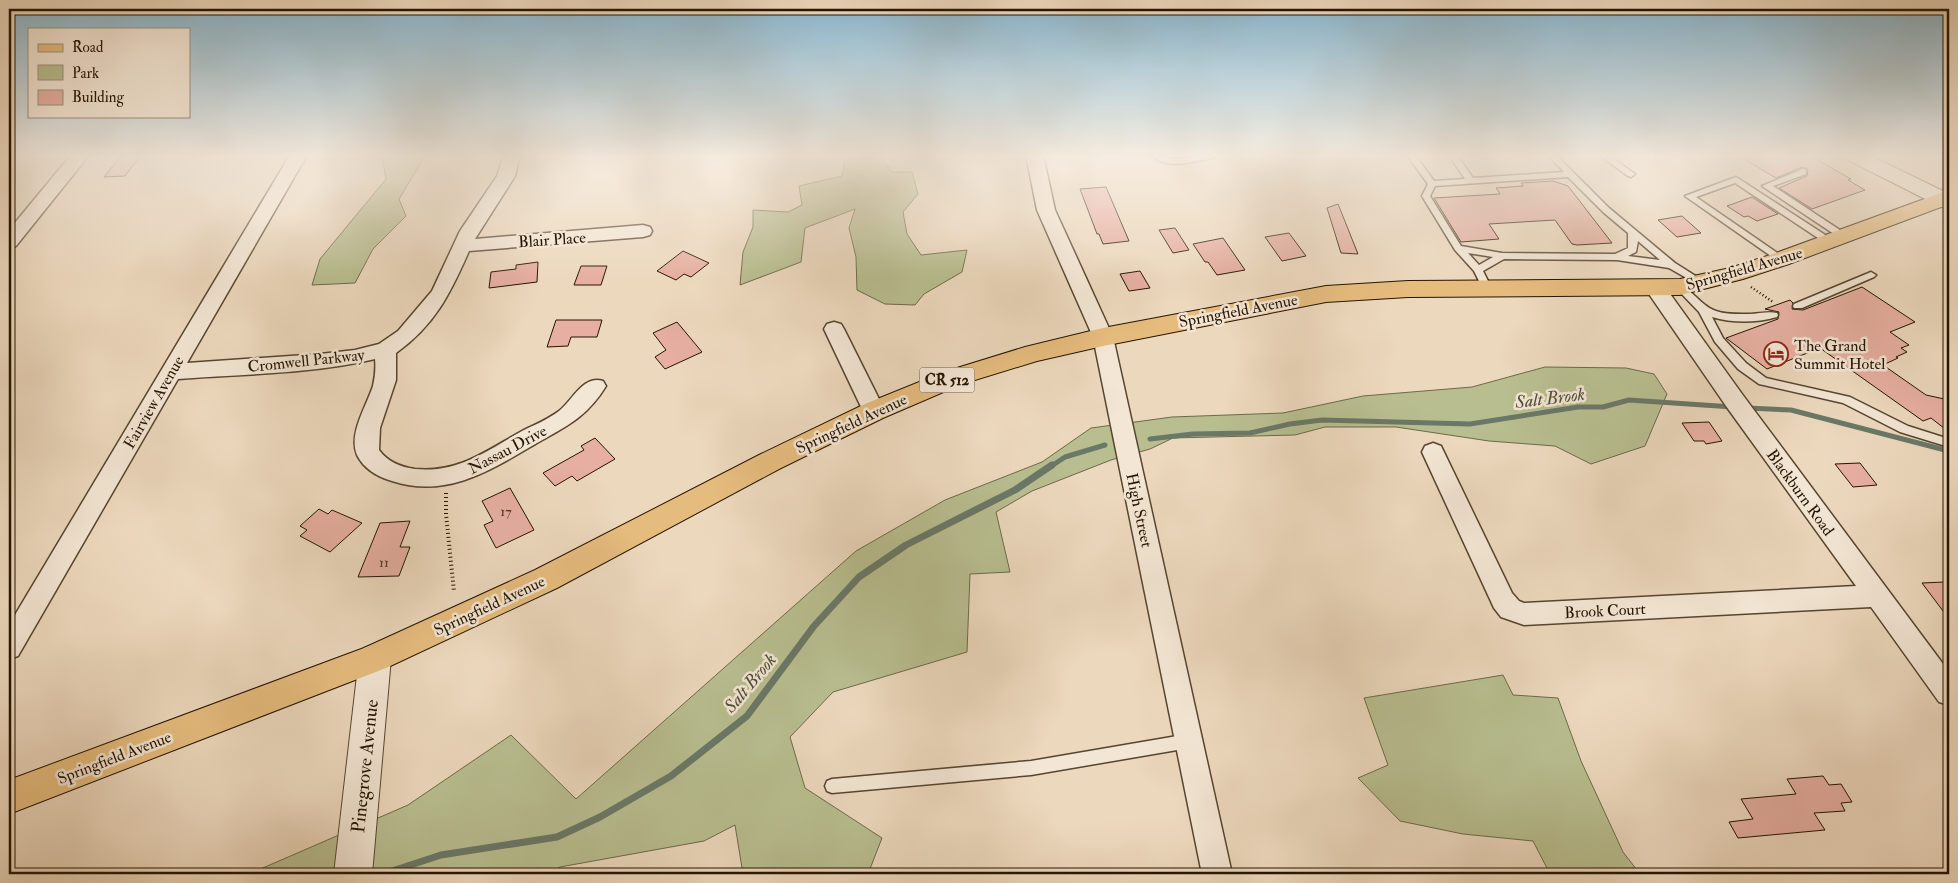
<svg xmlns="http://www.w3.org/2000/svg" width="1958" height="883" viewBox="0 0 1958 883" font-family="'IM FELL Double Pica',serif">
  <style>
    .green { fill: #b8be90; stroke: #6e6948 }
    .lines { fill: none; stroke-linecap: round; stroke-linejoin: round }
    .stream-far1 { stroke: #6a7867; stroke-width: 5 }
    .stream { stroke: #6a7867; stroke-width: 7 }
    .building { fill: #e6afa1; stroke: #241400 }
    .service-casing { stroke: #56452f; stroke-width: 3 }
    .minor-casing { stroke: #56452f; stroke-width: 3 }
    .tertiary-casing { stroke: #56452f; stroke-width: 2 }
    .primary-casing { stroke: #241400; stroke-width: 2 }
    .path-far1 { stroke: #241400; stroke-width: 2.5; stroke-dasharray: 1 2.5; stroke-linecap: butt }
    .path { stroke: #241400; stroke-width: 4; stroke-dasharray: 1 3; stroke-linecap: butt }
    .service { fill: #f3e6d4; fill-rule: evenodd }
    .minor { fill: #f3e6d4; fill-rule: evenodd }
    .tertiary { fill: #f3e6d4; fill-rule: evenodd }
    .primary { fill: #e6bc7e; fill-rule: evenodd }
    .labels { text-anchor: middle; stroke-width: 5; stroke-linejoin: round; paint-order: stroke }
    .number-label { font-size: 14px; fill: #543b28 }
    .shield { fill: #f3e6d4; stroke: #625340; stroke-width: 1 }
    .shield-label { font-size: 15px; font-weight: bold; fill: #241400 }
    .street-label { font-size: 16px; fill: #241400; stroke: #f3e6d4 }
    .poi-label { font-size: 16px; fill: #241400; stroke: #f3e6d4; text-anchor: start }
    .water-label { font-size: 18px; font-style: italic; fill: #4d4e3c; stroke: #f3e6d4 }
    .near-street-label { font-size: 19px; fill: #241400; stroke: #f3e6d4 }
  </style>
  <rect width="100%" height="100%" fill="#ecd8bd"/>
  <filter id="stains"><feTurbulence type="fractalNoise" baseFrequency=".004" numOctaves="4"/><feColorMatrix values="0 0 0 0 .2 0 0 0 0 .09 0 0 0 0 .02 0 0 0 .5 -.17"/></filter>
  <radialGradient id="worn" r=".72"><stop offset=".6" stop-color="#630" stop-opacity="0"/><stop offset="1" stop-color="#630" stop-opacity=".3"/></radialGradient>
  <path class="green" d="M 384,155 L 426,155 L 399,199 L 406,216 L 373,249 L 355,283 L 312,285 L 320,259 L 386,179 L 382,158 Z
    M 846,155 L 879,155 L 892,172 L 912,172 L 918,194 L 903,212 L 907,234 L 921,255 L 967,250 L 962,272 L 924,294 L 915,305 L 885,304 L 857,290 L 856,257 L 849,228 L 855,209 L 805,228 L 801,262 L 740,285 L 743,252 L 753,227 L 753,210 L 788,212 L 802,205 L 799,186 L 842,176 Z
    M 1545,367 L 1626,368 L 1654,374 L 1667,394 L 1645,446 L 1591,464 L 1555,446 L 1489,441 L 1396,427 L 1325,427 L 1295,435 L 1173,438 L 1150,449 L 1111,460 L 1032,491 L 996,512 L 1010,572 L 970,574 L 967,652 L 833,692 L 790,737 L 805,788 L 882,838 L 868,874 L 743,874 L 735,825 L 704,841 L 560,867 L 550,874 L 249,874 L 408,805 L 511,735 L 576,799 L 856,551 L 945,500 L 1042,462 L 1091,428 L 1172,417 L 1283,413 L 1363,396 L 1472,387 Z
    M 1503,675 L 1513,695 L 1558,698 L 1581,761 L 1623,852 L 1640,874 L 1550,874 L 1533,841 L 1463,834 L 1400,821 L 1358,778 L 1388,765 L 1364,698 Z"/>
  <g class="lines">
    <path class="stream-far1" d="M 1747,408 L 1791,410 L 1949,451
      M 1150,439 L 1193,434 L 1250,433 L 1290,424 L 1322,420 L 1470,424 L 1578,407 L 1603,407 L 1629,400 L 1733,407
      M 1050,467 L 1065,457 L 1105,445"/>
    <path class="stream" d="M 383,874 L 441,855 L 557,837 L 600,817 L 671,776 L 747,716 L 814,626 L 859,577 L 906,545 L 1015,490 L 1052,465"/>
  </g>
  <path class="building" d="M 141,155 L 125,176 L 104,177 L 121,156 Z
    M 1737,155 L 1809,155 L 1851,179 L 1848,180 L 1865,190 L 1812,209 L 1779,188 L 1807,176 L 1808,169 L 1802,167 L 1776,178 Z
    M 1553,181 L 1568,186 L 1612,243 L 1577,245 L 1572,244 L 1555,220 L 1489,224 L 1499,239 L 1461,242 L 1434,198 L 1500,194 L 1496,188 L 1523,186 L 1521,183 Z
    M 1106,187 L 1129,241 L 1103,244 L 1099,234 L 1097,234 L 1080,189 Z
    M 1752,197 L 1778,214 L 1757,221 L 1748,216 L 1744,217 L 1727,206 Z
    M 1338,204 L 1358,254 L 1341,253 L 1327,208 Z
    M 1682,216 L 1701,233 L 1677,237 L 1658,220 Z
    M 1175,228 L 1189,250 L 1173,253 L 1159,230 Z
    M 1289,233 L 1306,256 L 1282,261 L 1265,237 Z
    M 1223,238 L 1245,270 L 1217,275 L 1208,262 L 1205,262 L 1193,244 Z
    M 683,251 L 709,263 L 691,277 L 684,274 L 676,280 L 657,271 Z
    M 538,262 L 537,282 L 489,288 L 491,272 L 516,269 L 516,265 Z
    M 581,266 L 607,266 L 601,285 L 574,285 Z
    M 1140,271 L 1150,288 L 1129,291 L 1120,274 Z
    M 1862,287 L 1915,322 L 1890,332 L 1909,345 L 1901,348 L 1907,352 L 1896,357 L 1898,358 L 1883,365 L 1926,395 L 1949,400 L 1949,432 L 1931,418 L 1923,421 L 1820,348 L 1767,369 L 1726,338 L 1778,319 L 1779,312 L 1765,309 L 1790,300 L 1793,303 L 1792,309 L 1803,310 Z
    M 556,320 L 602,320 L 597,337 L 571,337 L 568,346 L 547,347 Z
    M 677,322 L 702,352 L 665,369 L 655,357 L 666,350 L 653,333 Z
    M 1709,422 L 1722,441 L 1706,444 L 1704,441 L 1694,441 L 1682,423 Z
    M 595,438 L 615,459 L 577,481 L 572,476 L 555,486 L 543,473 L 584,450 L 581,446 Z
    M 1860,463 L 1877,485 L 1853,487 L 1835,464 Z
    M 510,488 L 534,530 L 496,548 L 484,525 L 493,521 L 482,501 Z
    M 319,509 L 328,514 L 332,510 L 362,523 L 330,552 L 300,536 L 307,530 L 300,526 Z
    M 410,521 L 400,547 L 410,547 L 399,576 L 358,577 L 380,523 Z
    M 1945,582 L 1949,589 L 1949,619 L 1922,583 Z
    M 1823,776 L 1829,785 L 1841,784 L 1852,802 L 1841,803 L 1845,811 L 1814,813 L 1825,830 L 1738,838 L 1729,822 L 1753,819 L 1741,799 L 1796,794 L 1787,779 Z"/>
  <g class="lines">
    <defs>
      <path id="service" d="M 1152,155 C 1160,154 1167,159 1176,159 C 1190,158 1203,153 1217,155 L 1213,158 C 1194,161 1167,171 1152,155 Z
        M 1407,155 L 1415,155 L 1434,181 L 1465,179 L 1451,158 L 1453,155 L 1461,155 L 1459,158 L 1473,178 L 1564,172 L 1548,155 L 1556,155 L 1609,208 L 1675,263 L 1705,282 L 1703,284 L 1697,284 L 1669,268 L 1617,260 L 1504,259 L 1483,271 L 1492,289 L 1487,292 L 1484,291 L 1474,271 L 1455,250 L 1422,196 L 1428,184 ZM 1568,177 L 1603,212 L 1628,233 L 1628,248 L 1615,254 L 1502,253 L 1461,246 L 1430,196 L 1435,186 ZM 1638,241 L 1660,260 L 1628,256 L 1636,252 ZM 1468,253 L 1493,257 L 1479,265 Z
        M 1599,155 L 1608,155 L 1635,174 L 1631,177 L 1628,176 Z
        M 1803,169 L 1806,170 L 1806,174 L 1773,186 L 1846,234 L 1846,238 L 1840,238 L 1762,186 Z
        M 1736,177 L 1833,240 L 1833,244 L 1827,244 L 1735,183 L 1696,197 L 1786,259 L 1784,261 L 1778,261 L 1685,196 Z
        M 1871,272 L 1876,275 L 1874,277 L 1802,308 L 1794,308 L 1793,306 L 1794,304 Z
        M 1680,284 L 1683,285 C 1710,309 1709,315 1749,314 C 1758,314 1768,311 1777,313 L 1778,315 L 1777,317 C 1756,323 1732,323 1712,317 L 1723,338 L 1746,363 L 1766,378 L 1850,397 L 1908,426 L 1949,439 L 1949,447 L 1900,432 L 1843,403 L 1759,384 L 1738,369 L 1715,342 L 1699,312 L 1675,287 Z
        M 1189,734 L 1194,736 L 1196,741 L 1194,746 L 1189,748 L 1031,775 L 832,793 L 827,791 L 825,786 L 827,781 L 832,779 L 1031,761 Z"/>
      <path id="minor" d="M 71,155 L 89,155 L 16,246 L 9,248 L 9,230 Z
        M 290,155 L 307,155 L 187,363 L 320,354 L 355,350 L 379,344 L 398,331 L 432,291 L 460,231 L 497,176 L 504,155 L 520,155 L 515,176 L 475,239 L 643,225 L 650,227 L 652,231 L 650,235 L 643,237 L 469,251 C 450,294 435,325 396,353 L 396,380 L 380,428 L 379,450 C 388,462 400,467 415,469 C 459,473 486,451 522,431 C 534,425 547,420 559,411 C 573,400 583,375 603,381 L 606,386 C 587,417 567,426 537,443 C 491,470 447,499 392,481 C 378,477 364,469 357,455 C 348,434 367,405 373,386 C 375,377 376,368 375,359 C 312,374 242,374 178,379 L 18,656 L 9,659 L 9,625 Z
        M 1026,155 L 1043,155 L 1055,210 L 1113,337 L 1232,874 L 1202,874 L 1093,337 L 1037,210 Z
        M 1656,283 L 1663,284 L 1742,394 L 1949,672 L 1949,705 L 1939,702 L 1871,607 L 1524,625 L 1501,617 L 1494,608 L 1422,452 L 1425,446 L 1433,443 L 1441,446 L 1512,593 L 1519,601 L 1524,603 L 1856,586 L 1726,406 L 1649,294 L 1646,289 L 1649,284 Z
        M 834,322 L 841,324 L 844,329 L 885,411 L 882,417 L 874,419 L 866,417 L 863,411 L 824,329 L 827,324 Z"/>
      <path id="tertiary" d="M 1843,155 L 1869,155 L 1949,194 L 1949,209 L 1941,207 L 1846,159 Z
        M 375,644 L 386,648 L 391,658 L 372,874 L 334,874 L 359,658 L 364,648 Z"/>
      <path id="primary" d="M 1949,190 L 1949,204 L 1789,264 L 1743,279 L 1680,295 L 1408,297 L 1326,302 L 1103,346 L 1037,361 L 962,384 L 883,418 L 781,468 L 557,588 L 386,668 L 9,814 L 9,780 L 364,648 L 535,570 L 761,454 L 865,404 L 944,372 L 1025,347 L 1103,328 L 1326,286 L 1408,281 L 1680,279 L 1730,268 L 1773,254 Z"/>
    </defs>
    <use href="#service" class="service-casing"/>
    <use href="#minor" class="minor-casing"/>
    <use href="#tertiary" class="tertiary-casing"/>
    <use href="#primary" class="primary-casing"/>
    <path class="path-far1" d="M 1751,287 L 1773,302"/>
    <path class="path" d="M 446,493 L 446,514 L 454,592"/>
    <use href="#service" class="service"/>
    <use href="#minor" class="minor"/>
    <use href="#tertiary" class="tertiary"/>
    <use href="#primary" class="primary"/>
  </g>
  <linearGradient id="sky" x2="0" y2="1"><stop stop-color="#88b7d0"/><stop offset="0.56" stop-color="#f6ede1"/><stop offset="1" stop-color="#f6ede1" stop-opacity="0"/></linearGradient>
  <rect width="1958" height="278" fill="url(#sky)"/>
  <defs>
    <symbol id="hotel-ring" viewBox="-11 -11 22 22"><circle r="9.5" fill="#f3e6d4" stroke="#8f2418" stroke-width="1.5"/><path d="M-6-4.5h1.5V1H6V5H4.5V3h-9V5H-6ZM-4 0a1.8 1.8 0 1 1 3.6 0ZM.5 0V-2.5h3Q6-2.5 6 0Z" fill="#8f2418"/></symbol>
  </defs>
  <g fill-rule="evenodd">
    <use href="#hotel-ring" x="1762" y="340" width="28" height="28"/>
  </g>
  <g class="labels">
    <g class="number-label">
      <text x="506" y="516">17</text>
      <text x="384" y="567">11</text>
    </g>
    <rect class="shield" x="919.5" y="367.5" width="55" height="25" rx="4"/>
    <g class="shield-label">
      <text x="947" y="385">CR 512</text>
    </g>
    <g class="street-label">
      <text transform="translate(552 239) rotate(-4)" y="6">Blair Place</text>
      <text transform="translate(1744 268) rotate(-16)" y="6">Springfield Avenue</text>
      <text transform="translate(1238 310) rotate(-11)" y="6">Springfield Avenue</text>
      <text transform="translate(306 360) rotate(-6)" y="6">Cromwell Parkway</text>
      <text transform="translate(153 402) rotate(-60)" y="6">Fairview Avenue</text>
      <text transform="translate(851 423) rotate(-25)" y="6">Springfield Avenue</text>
      <text transform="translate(507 449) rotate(-28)" y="6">Nassau Drive</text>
      <text transform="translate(1801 492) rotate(54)" y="6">Blackburn Road</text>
      <text transform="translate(1140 510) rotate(78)" y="6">High Street</text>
      <text transform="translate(489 605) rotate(-25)" y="6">Springfield Avenue</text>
      <text transform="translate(1605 610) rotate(-3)" y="6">Brook Court</text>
      <text transform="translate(114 757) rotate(-21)" y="6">Springfield Avenue</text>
    </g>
    <g class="poi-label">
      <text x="1794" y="351">The Grand<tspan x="1794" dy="18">Summit Hotel</tspan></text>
    </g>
    <g class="water-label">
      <text transform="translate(1550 398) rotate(-7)" y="6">Salt Brook</text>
      <text transform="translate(750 683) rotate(-50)" y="6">Salt Brook</text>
    </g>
    <g class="near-street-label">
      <text transform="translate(364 766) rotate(-84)" y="7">Pinegrove Avenue</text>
    </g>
  </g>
  <rect width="1958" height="883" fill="none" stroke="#ecd8bd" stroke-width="30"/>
  <rect x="10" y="10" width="1938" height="863" fill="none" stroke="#241400" stroke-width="2.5"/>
  <rect x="15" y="15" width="1928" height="853" fill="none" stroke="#241400"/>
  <rect x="28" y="28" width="162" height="90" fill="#f3e6d4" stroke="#a0927f"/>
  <rect x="38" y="44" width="25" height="8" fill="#e6bc7e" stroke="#a0927f"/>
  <text x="72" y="52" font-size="15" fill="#241400">Road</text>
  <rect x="38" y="65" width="25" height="15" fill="#b8be90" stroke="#a0927f"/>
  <text x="72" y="78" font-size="15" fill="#241400">Park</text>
  <rect x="38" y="90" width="25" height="15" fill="#e6afa1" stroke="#a0927f"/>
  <text x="72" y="102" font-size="15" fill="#241400">Building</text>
  <rect width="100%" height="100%" filter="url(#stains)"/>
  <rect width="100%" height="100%" fill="url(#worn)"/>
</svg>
